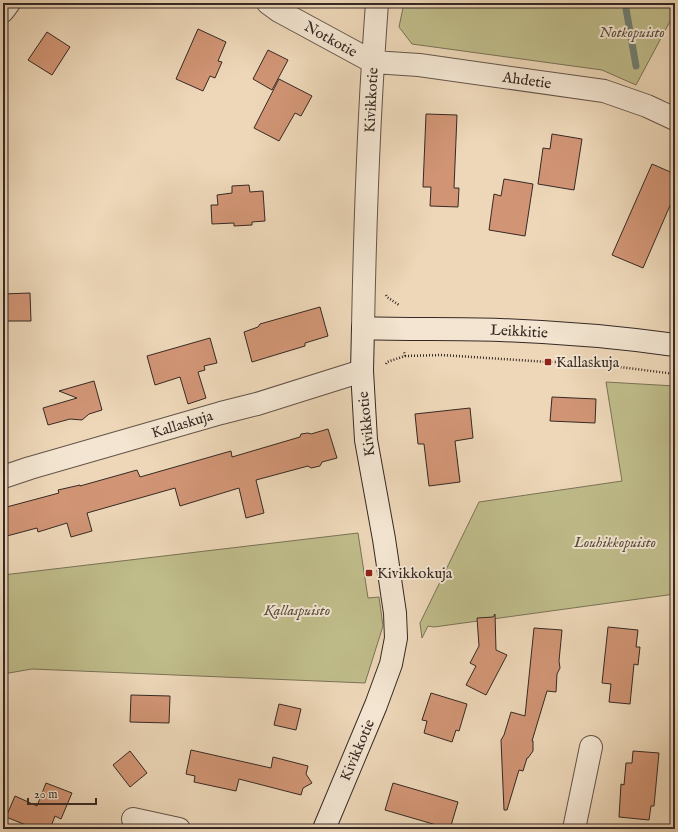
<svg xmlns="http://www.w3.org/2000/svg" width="678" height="832" viewBox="0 0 678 832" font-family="'IM FELL English',serif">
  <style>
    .green { fill: #bfbc8a; stroke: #7a7257 }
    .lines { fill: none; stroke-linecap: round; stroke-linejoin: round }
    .stream { stroke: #728074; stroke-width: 7 }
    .building { fill: #d19575; stroke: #362924 }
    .street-casing { stroke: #645449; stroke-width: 24 }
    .secondary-casing { stroke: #362924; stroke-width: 24 }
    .path { stroke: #362924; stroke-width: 2.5; stroke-dasharray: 1 2; stroke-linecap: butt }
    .street { stroke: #f3e5d1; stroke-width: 22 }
    .secondary { stroke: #f3e5d1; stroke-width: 22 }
    .poi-dot { fill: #8f2418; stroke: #f3e5d1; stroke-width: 1.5 }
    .labels { text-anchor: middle; stroke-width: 4; stroke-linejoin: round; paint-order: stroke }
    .park-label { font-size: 15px; font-style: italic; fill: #584e3e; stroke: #f3e5d1 }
    .street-label { font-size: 15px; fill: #362924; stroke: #f3e5d1 }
    .poi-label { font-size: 15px; fill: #362924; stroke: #f3e5d1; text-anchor: start }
  </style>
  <rect width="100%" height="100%" fill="#edd7b8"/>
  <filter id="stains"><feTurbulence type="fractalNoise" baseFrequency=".005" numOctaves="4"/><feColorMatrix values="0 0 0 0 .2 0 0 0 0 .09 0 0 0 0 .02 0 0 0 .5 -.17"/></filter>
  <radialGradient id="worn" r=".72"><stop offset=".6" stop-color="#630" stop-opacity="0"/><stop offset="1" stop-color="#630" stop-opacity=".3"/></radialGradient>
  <path class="green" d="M 404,3 L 675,3 L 675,12 L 636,85 L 602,70 L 412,44 L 399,27 Z
    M 606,382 L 675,386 L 675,594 L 434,627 L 428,626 L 422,638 L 420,623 L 479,502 L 622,481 Z
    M 358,533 L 368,598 L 379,597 L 383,626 L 365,683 L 32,669 L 3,674 L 3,575 Z"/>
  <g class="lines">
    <path class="stream" d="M 625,3 L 636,66"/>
  </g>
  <path class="building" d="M 198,29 L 226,42 L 218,61 L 222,62 L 215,78 L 210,76 L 203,91 L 176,79 Z
    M 47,32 L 70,47 L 52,75 L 28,60 Z
    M 268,50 L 288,60 L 272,90 L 253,79 Z
    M 279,79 L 312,96 L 301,116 L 295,113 L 279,141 L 254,128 Z
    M 426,114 L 457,115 L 454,188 L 459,188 L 458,207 L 430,206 L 431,187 L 423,187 Z
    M 552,134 L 582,139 L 574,190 L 538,184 L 543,148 L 550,149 Z
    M 652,164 L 675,174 L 675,194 L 643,268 L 612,255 Z
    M 504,179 L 533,184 L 525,236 L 489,230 L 494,194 L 501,196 Z
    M 249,185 L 250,192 L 263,191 L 265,221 L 252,222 L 252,225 L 234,226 L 234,223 L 212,224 L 211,205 L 218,205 L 217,195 L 232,193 L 232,186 Z
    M 30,293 L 31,321 L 3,321 L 3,294 Z
    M 320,307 L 328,336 L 305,343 L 305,346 L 252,362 L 244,332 L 258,327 L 260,324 Z
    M 210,338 L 217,363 L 204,366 L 205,370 L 198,372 L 206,398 L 188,404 L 180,377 L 155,385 L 147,356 Z
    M 94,381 L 102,410 L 89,414 L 82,420 L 70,419 L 48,425 L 43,408 L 77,398 L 59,391 Z
    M 552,397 L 596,399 L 595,423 L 550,421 Z
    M 470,408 L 473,438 L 455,441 L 460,482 L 429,486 L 424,444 L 418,444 L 415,414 Z
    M 328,429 L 337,458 L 322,462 L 320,466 L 311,468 L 308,466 L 256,480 L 264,513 L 246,518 L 239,488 L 180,506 L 175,488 L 87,513 L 92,531 L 71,537 L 67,523 L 38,532 L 37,528 L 3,537 L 3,508 L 59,493 L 58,490 L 80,485 L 80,486 L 137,470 L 140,477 L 231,451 L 232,457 L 300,437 L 301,434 L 308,433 L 311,434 Z
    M 495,614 L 496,650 L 507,655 L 486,695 L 466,685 L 476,666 L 470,663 L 479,646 L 477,618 L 493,617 Z
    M 608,627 L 638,630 L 636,647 L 640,647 L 638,665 L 634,664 L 630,704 L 609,702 L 611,684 L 602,683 Z
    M 534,628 L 562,630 L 559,661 L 560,668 L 557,674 L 556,692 L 547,691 L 532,741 L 533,741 L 533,751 L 528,758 L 527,758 L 523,771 L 519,770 L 507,810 L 504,810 L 501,740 L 504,735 L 511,712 L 525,716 Z
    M 431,693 L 467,704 L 459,731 L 456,730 L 452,742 L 424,733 L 427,721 L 422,720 Z
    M 131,695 L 170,696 L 169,723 L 130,722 Z
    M 279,704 L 301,709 L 296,730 L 274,725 Z
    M 191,750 L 271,768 L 273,757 L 308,766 L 306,774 L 312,783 L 303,788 L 301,795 L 239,779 L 236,791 L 194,782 L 195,776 L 186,774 Z
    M 130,751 L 147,773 L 130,787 L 113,765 Z
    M 633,751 L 659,753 L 654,806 L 651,806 L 649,820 L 619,817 L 621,784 L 624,785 L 626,763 L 632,763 Z
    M 46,783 L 72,793 L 61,819 L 55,816 L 50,829 L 36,829 L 6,817 L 15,796 L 37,806 Z
    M 393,783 L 458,802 L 450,829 L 385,810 Z"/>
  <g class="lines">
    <defs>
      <path id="street" d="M 268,3 L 279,11 L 373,62 L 419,65 L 604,91 L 647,106 L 675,119
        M 3,11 L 9,3
        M 363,328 C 365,220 369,111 377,3
        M 3,477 L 30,468 L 221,413 L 257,404 L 362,371
        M 133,819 L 179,829
        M 574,829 L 591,747"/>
      <path id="secondary" d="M 324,829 L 376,705 L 391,664 L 396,638 L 395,613 L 384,539 L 366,440 L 362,371 L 363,328 C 409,330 454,328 500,330 C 558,332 617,337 675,345"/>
    </defs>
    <use href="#street" class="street-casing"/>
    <use href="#secondary" class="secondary-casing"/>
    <path class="path" d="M 386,295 L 387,297 L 399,305
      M 405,356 L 442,355 L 548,362 L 580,362 L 675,374
      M 386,364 L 387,362 L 405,356 L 404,352"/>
    <use href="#street" class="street"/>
    <use href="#secondary" class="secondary"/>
  </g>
  <g class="poi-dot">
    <rect x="544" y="358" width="8" height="8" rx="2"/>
    <rect x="365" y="569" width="8" height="8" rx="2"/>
  </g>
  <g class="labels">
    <g class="park-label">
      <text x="632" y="37">Notkopuisto</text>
      <text x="615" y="547">Louhikkopuisto</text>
      <text x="297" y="615">Kallaspuisto</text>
    </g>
    <g class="street-label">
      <text transform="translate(331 39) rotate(29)" y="5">Notkotie</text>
      <text transform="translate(527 80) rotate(8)" y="5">Ahdetie</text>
      <text transform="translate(371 100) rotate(-87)" y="5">Kivikkotie</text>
      <text transform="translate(519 331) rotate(3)" y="5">Leikkitie</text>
      <text transform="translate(182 424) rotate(-17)" y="5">Kallaskuja</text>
      <text transform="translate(366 424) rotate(-96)" y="5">Kivikkotie</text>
      <text transform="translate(357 750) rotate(-67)" y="5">Kivikkotie</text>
    </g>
    <g class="poi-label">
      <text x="556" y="367">Kallaskuja</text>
      <text x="377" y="578">Kivikkokuja</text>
    </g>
  </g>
  <rect width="678" height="832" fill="none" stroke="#edd7b8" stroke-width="16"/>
  <rect x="4" y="4" width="670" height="824" fill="none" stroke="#362924" stroke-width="2"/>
  <rect x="8" y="8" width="662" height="816" fill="none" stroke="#362924"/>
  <path d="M28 798v6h68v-6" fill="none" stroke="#362924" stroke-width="2"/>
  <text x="34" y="798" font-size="12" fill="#362924" stroke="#f3e5d1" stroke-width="3" paint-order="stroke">20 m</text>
  <rect width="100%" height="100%" filter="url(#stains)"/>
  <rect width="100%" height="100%" fill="url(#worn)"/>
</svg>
